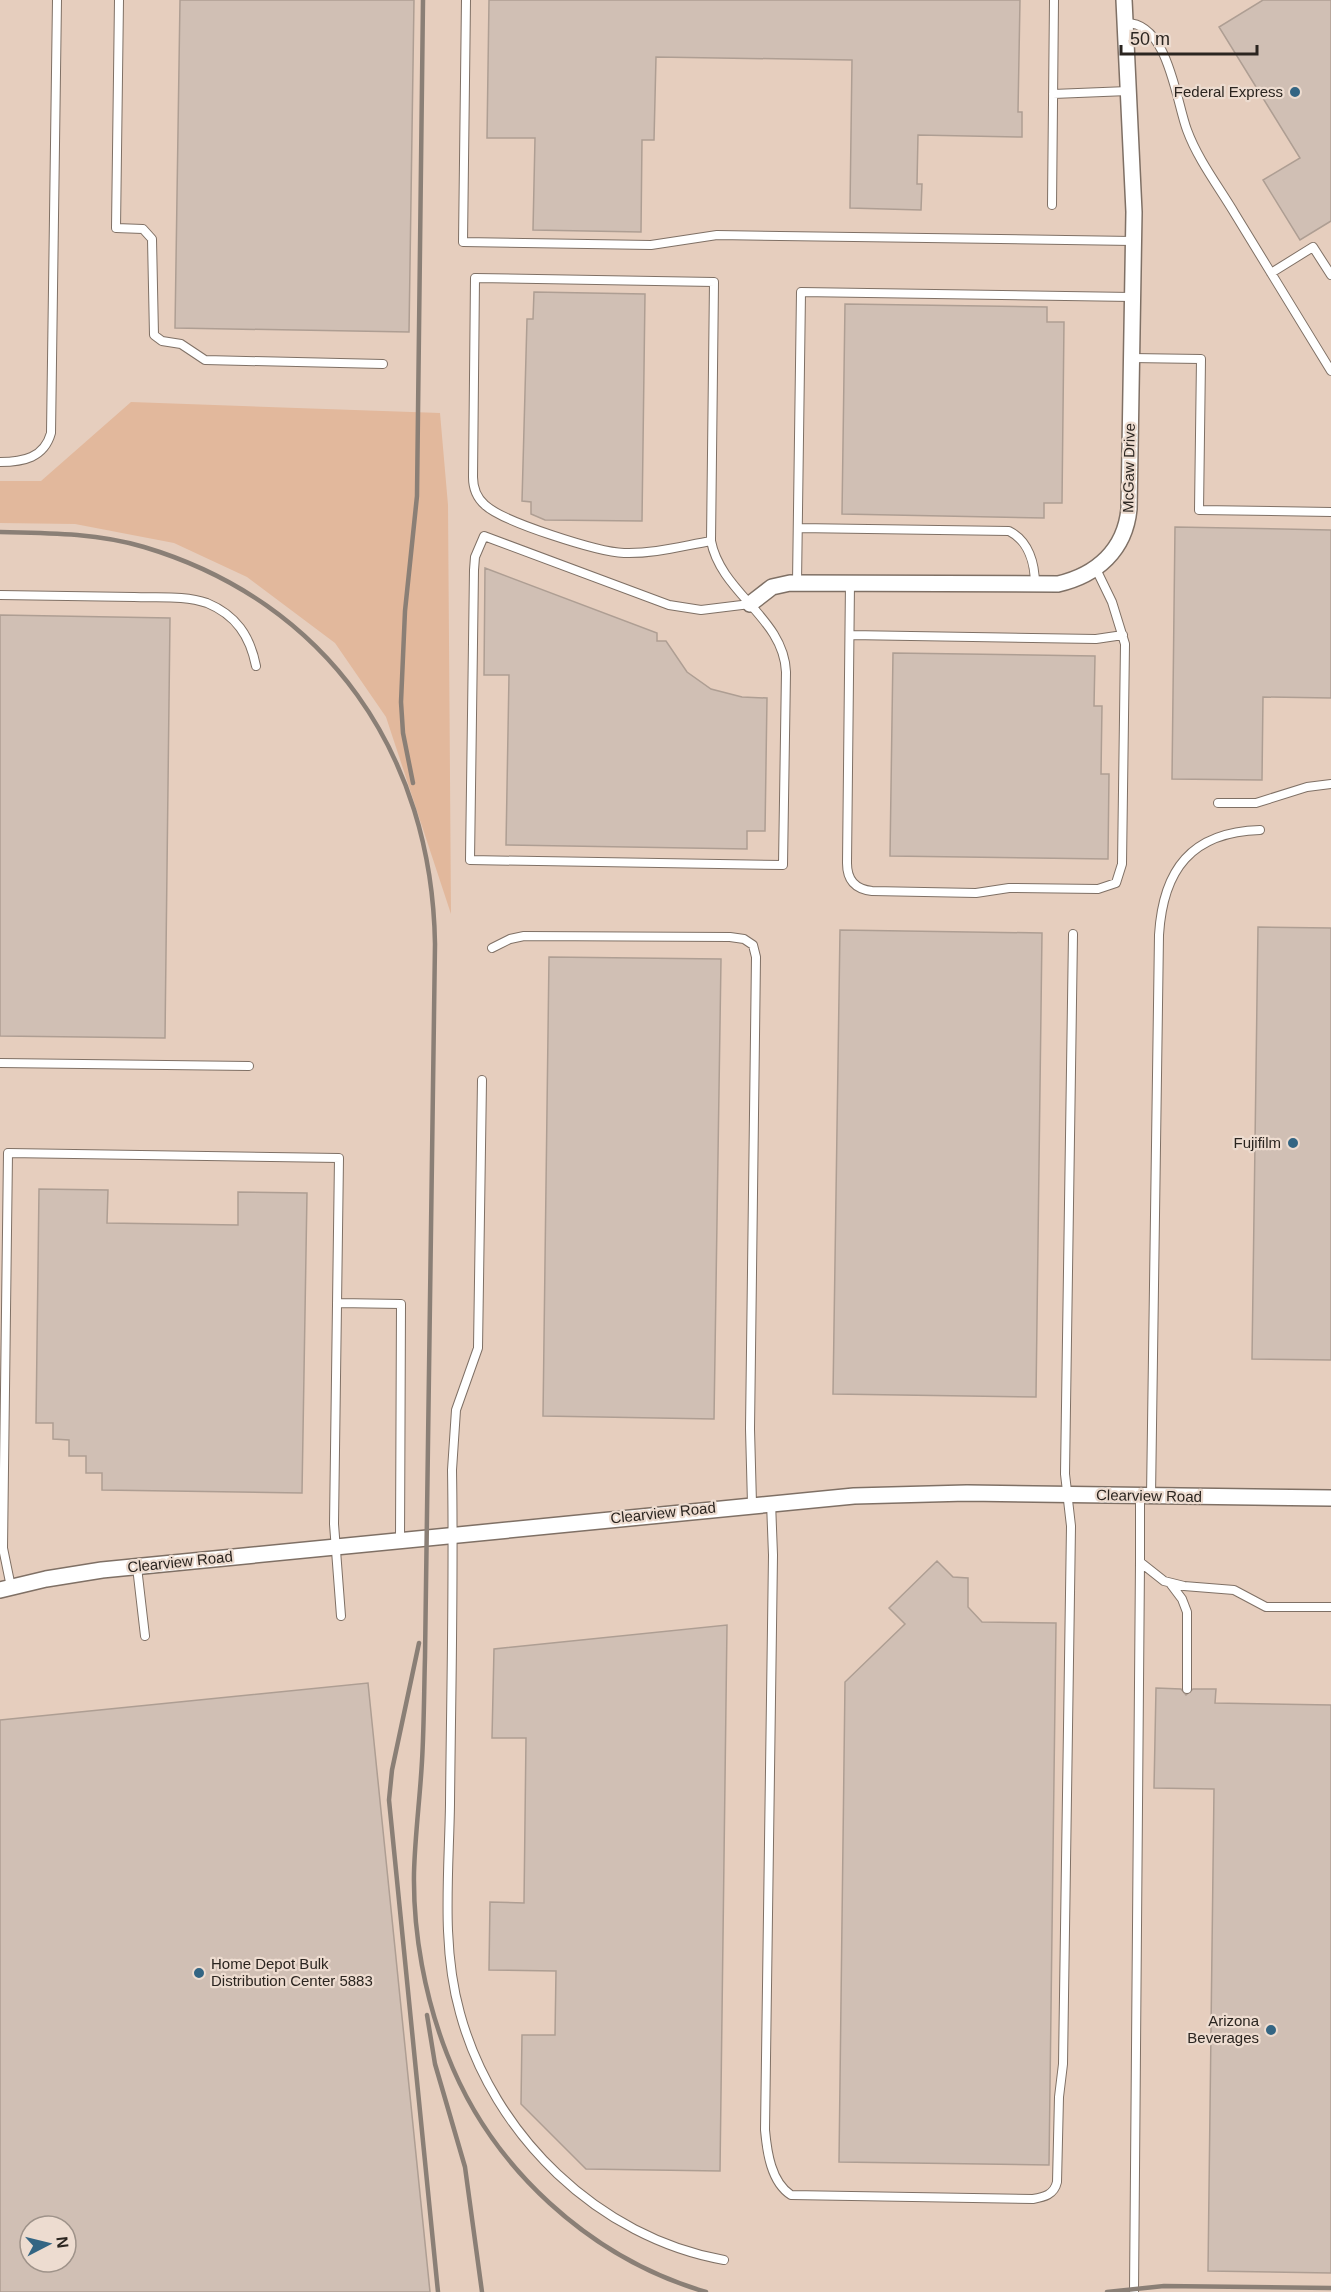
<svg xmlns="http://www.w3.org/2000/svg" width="1331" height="2292" viewBox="0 0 1331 2292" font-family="Arial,sans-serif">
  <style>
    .built { fill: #e6cebe; fill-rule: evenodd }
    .green { fill: #e2b89c }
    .building { fill: #d0bfb4; stroke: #ae9e93; stroke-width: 1.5; fill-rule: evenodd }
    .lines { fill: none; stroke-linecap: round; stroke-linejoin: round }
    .service-casing { stroke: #7f7065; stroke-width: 10 }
    .minor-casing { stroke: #7f7065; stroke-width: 18 }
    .service { stroke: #fff; stroke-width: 8 }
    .minor { stroke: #fff; stroke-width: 15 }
    .rail { stroke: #8a7f76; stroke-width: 4.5 }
    .poi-dot { fill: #336583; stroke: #eddcd0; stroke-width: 2 }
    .labels { text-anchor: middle; stroke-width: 4.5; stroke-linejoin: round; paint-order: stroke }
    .poi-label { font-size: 15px; fill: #2b2520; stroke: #eddcd0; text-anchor: end }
    .street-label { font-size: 15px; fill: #2b2520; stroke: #eddcd0 }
  </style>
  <rect width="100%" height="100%" fill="#eddcd0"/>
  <path class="built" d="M 0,0 L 1331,0 L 1331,2292 L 0,2292 ZM 30,2226 L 66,2226 L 66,2262 L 30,2262 Z"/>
  <path class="green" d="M 131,402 L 440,413 L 448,505 L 451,914 L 386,717 L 335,643 L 247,577 L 174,543 L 75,524 L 0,523 L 0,481 L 41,481 Z"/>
  <path class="building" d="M 180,0 L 414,0 L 409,332 L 175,328 Z
    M 489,0 L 1020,0 L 1018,112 L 1022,112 L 1022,137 L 918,135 L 917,184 L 922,184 L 921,210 L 850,208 L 852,60 L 656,57 L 654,140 L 642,140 L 641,232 L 533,230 L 535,138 L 487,138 Z
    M 1263,0 L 1331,0 L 1331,221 L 1300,240 L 1263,180 L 1300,158 L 1219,27 Z
    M 534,292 L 645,294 L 642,521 L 545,520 L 531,514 L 531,502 L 522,501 L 527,319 L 533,319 Z
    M 845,304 L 1047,307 L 1047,322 L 1064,322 L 1062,503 L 1044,503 L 1044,518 L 842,514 Z
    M 1175,527 L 1331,530 L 1331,698 L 1263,697 L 1262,780 L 1172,779 Z
    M 485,568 L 657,633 L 657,641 L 666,641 L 687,672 L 711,689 L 742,697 L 767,698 L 765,831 L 747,831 L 747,849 L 506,845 L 509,675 L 484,675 Z
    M 0,615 L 170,618 L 165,1038 L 0,1036 Z
    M 893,653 L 1095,656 L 1094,706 L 1102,706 L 1101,774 L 1109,774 L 1108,859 L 890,856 Z
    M 1258,927 L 1331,928 L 1331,1360 L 1252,1359 Z
    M 840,930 L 1042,933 L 1036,1397 L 833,1394 Z
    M 549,957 L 721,959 L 714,1419 L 543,1416 Z
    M 39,1189 L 108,1190 L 107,1223 L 238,1225 L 238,1192 L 307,1193 L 302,1493 L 102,1490 L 102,1473 L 86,1473 L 86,1456 L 69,1456 L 69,1440 L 53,1439 L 53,1423 L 36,1423 Z
    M 937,1561 L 953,1577 L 968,1578 L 968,1607 L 982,1622 L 1056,1623 L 1049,2165 L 839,2162 L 845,1682 L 905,1624 L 889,1608 Z
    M 727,1625 L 720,2171 L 586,2169 L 521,2104 L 522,2035 L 555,2035 L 556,1971 L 489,1970 L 490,1902 L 524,1903 L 526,1738 L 492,1738 L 494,1649 Z
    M 368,1683 L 430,2292 L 0,2292 L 0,1720 ZM 30,2226 L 66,2226 L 66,2262 L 30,2262 Z
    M 1156,1688 L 1181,1689 L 1186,1695 L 1193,1689 L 1216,1689 L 1215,1703 L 1331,1705 L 1331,2273 L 1208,2271 L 1214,1789 L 1154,1788 Z"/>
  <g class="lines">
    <defs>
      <path id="service" d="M 119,0 L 116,228 L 143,229 L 152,239 L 154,335 L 162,341 L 181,344 L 205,360 L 383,364
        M 466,0 L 463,242 L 651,245 L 717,235 L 1133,241
        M 1125,23 C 1168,21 1176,101 1187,130 C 1198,160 1219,187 1235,214 C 1267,266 1299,318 1331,371
        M 1053,94 L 1128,91
        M 1052,205 L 1054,0
        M 1271,273 L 1313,247 L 1331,275
        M 1131,358 L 1201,359 L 1199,510 L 1331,512
        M 0,462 C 23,462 44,458 51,433 L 57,0
        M 798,528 L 1009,531 C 1029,541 1035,564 1035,585
        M 711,541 C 682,546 653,554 624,553 C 598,552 503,522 485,505 C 477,498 473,488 473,477 L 475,278 L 714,282 L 711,541 C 721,593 784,618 786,672 L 783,865 L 470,860 L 474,570 L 475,557 L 484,536 L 669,605 L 701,610 L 750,604
        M 797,583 L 801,292 L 1132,297
        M 850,583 L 847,863 C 847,880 855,889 872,891 L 976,893 L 1009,888 L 1098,889 L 1116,883 L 1122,864 L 1125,644 L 1112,602 L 1096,569
        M 0,595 C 45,596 89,596 134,597 C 158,598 185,595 207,603 C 236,615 250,636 256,666
        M 850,635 L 1096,639 L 1123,635
        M 1218,803 L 1256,803 L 1307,787 L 1331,784
        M 492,948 L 510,939 L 524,936 L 730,937 L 744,939 L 753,945 L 756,957 L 750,1429 L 752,1504
        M 0,1063 L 249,1066
        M 482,1080 L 478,1348 L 456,1410 L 452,1470 C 454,1581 451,1693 450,1804 C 449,1873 441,1946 460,2013 C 493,2135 599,2238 724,2260
        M 338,1303 L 401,1304 L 400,1540
        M 1140,1495 L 1140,1562 L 1164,1581 L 1184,1586 L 1234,1590 L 1266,1607 L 1331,1607
        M 1151,1496 L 1159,935 C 1163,870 1191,832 1260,830
        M 771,1502 L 773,1555 L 765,2130 C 767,2152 771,2182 791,2195 L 1033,2199 C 1044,2197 1054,2195 1057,2182 L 1059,2097 L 1063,2064 L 1071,1526 L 1065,1474 L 1073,934
        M 137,1567 L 145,1636
        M 1170,1583 L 1182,1599 L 1187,1612 L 1187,1689
        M 11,1587 L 3,1548 L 8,1153 L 339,1158 L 334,1524 L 341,1616
        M 1134,2292 L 1140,1562"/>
      <path id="minor" d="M 750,604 L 772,587 L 790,583 L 1058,584 C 1097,575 1125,550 1129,509 L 1134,212 L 1124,0
        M 0,1590 L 46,1579 L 102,1570 L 854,1496 L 967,1493 L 1331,1498"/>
    </defs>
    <use href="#service" class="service-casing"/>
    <use href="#minor" class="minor-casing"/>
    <use href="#service" class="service"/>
    <use href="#minor" class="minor"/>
    <path class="rail" d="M 0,532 C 48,533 97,533 144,547 C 328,602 432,755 435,944 C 431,1182 428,1420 425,1657 C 424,1692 424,1727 422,1761 C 420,1798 415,1835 414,1873 C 413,1933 425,1998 447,2054 C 491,2168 590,2258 706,2292
      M 413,783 L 403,733 L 401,702 L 405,611 L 417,496 L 423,0
      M 419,1643 L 392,1770 L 389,1800 L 438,2292
      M 427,2015 L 435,2064 L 465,2167 L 482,2292
      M 1107,2292 L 1164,2286 L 1331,2288"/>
  </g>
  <g class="poi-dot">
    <circle cx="1295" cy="92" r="6"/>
    <circle cx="1293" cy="1143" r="6"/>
    <circle cx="199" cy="1973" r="6"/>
    <circle cx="1271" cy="2030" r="6"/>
  </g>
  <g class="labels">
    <g class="poi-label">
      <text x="1283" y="97">Federal Express</text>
      <text x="1281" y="1148">Fujifilm</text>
      <text x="211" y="1969" text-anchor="start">Home Depot Bulk<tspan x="211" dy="17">Distribution Center 5883</tspan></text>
      <text x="1259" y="2026">Arizona<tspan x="1259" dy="17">Beverages</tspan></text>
    </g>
    <g class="street-label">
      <text transform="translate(1129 468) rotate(-89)" y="5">McGaw Drive</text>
      <text transform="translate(1149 1496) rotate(1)" y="5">Clearview Road</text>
      <text transform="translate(663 1513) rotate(-6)" y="5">Clearview Road</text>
      <text transform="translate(180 1562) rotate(-6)" y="5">Clearview Road</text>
    </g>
  </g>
  <g transform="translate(48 2244) rotate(83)"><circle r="28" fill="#eddcd0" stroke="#9f938a" stroke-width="1.5"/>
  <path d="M0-4.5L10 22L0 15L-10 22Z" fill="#336583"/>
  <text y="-9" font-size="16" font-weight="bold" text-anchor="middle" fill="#2b2520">N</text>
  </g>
  <path d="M1121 45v9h136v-9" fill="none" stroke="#2b2520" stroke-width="3"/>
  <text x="1130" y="45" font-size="18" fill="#2b2520" stroke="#eddcd0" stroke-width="4.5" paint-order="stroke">50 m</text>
</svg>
